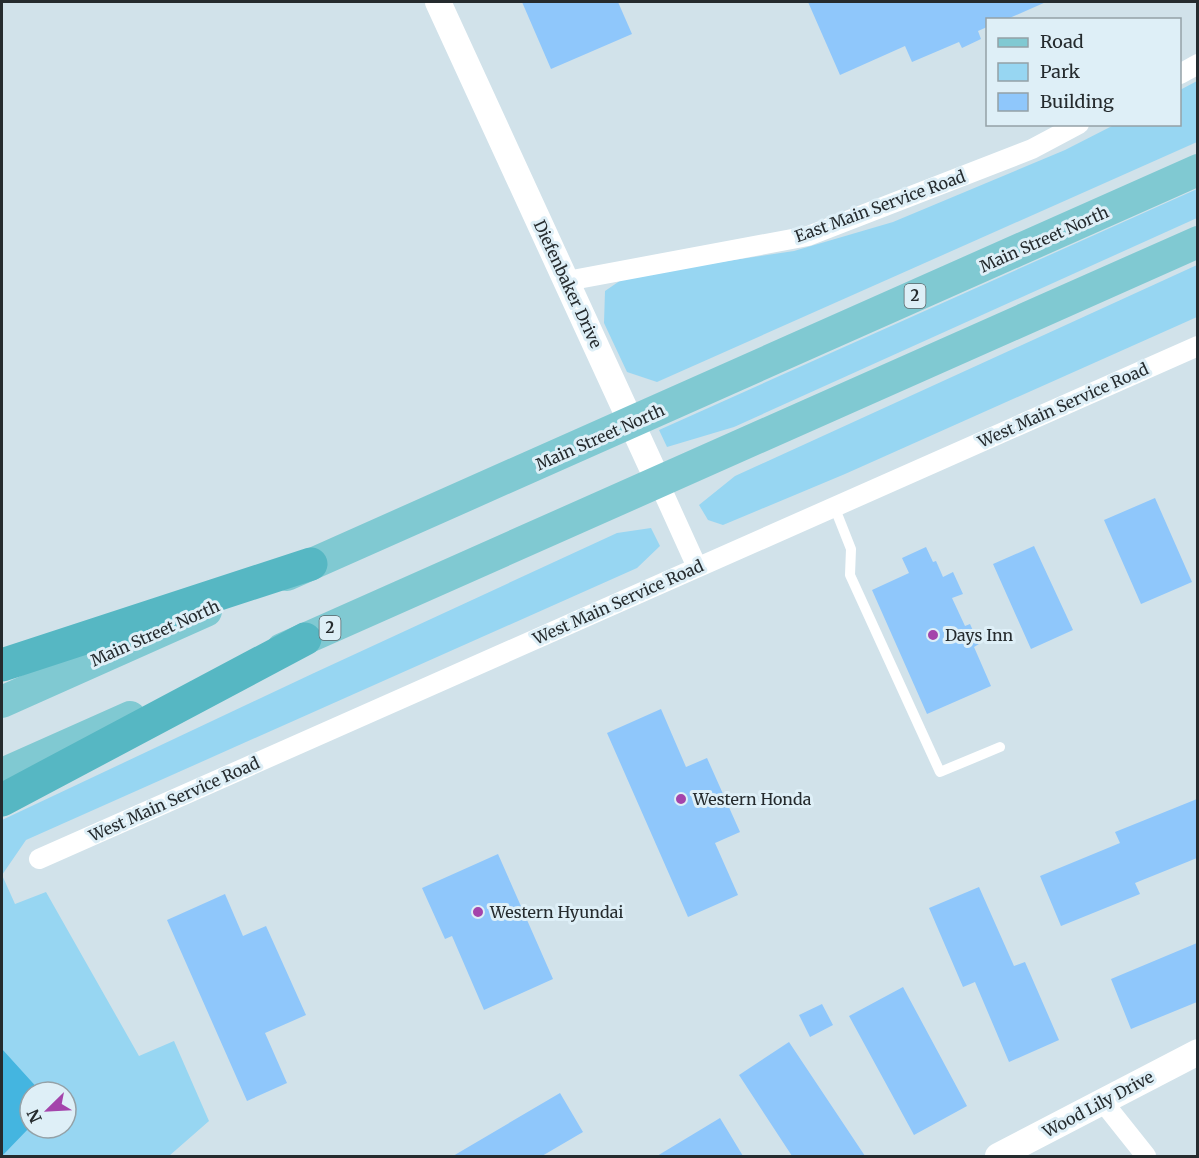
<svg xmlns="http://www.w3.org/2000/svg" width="1199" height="1158" viewBox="0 0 1199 1158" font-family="Merriweather,serif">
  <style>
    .green { fill: #97d6f2; fill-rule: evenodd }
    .forest { fill: #44b5e0 }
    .building { fill: #8fc7fb }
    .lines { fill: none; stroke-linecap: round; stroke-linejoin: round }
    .service { stroke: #fff; stroke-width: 10 }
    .minor { stroke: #fff; stroke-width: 20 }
    .tertiary { stroke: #fff; stroke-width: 26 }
    .primary { stroke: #80c9d2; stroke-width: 32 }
    .trunk { stroke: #56b7c3; stroke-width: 33 }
    .poi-dot { fill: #a444ab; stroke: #deeff7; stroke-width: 2 }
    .labels { text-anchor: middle; stroke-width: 6; stroke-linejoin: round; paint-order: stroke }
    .shield { fill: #deeff7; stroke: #5c666a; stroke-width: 1.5 }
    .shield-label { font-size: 15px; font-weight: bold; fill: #252b2e }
    .street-label { font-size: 16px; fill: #252b2e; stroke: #deeff7 }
    .poi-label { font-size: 16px; fill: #252b2e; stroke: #deeff7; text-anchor: start }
  </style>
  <rect width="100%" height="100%" fill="#d1e2ea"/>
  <path class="green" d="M 1197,81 L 1197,142 L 657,382 L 627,372 L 604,323 L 605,291 L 627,276 L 794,251 L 893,222 L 1065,150 L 1114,125 L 1180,124 L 1180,90 Z
    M 1197,189 L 1197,218 L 734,427 L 667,447 L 659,430 Z
    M 1197,265 L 1197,317 L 845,474 L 723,525 L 708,520 L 699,505 L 735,476 Z
    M 651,528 L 660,546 L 637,568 L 26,840 L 2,875 L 15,904 L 46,892 L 139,1056 L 174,1041 L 209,1121 L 169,1156 L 2,1156 L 2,820 L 314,673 L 617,533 ZM 30,1092 L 66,1092 L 66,1128 L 30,1128 Z"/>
  <path class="forest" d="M 2,1049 L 41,1092 L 30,1092 L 30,1127 L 2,1156 Z"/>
  <path class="building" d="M 522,2 L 618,2 L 632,34 L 551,69 Z
    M 808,2 L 1046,2 L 1005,20 L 987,20 L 987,27 L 978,31 L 981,39 L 962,48 L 959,42 L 912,62 L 905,46 L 840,75 Z
    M 1155,498 L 1192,582 L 1141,604 L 1104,520 Z
    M 1034,546 L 1073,630 L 1031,649 L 993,564 Z
    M 926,547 L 933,562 L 936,561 L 943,577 L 953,572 L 963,594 L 952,598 L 965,626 L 970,624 L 979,644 L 974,647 L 991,686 L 927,714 L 872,590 L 909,573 L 902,558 Z
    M 661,709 L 686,767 L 707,758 L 740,832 L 715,843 L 738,895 L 688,917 L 607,733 Z
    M 1197,799 L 1197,858 L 1135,883 L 1140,894 L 1061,926 L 1040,876 L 1120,843 L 1115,832 Z
    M 498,854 L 553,979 L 484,1010 L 452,936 L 445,939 L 422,888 Z
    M 979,887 L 1014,966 L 1025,962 L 1059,1040 L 1009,1062 L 975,982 L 963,987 L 929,908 Z
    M 225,894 L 243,936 L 266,926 L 306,1015 L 265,1033 L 287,1083 L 247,1101 L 167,920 Z
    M 1197,943 L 1197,1002 L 1131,1029 L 1111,979 Z
    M 903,987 L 967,1106 L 914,1135 L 849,1016 Z
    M 822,1004 L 833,1025 L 810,1037 L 799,1015 Z
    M 789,1042 L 865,1156 L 792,1156 L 739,1075 Z
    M 560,1093 L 583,1132 L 542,1156 L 453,1156 Z
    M 720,1118 L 743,1156 L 657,1156 Z"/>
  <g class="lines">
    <path class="service" d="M 834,506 L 851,549 L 850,575 L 940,772 L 1000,747"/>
    <path class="minor" d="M 1180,74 L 1198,64
      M 567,281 L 808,236 L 1032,149 L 1079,124
      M 658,481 L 697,567
      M 39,859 L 1198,346
      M 1103,1102 L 1146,1156"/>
    <path class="tertiary" d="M 438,2 L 658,481
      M 998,1156 L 1198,1052"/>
    <path class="primary" d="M 287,575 L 1198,170
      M 282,649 L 1198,242
      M 2,702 L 206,611
      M 2,774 L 130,717"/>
    <path class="trunk" d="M 2,665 L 311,564
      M 2,800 L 305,639"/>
  </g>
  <g class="poi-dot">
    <circle cx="933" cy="635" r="6"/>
    <circle cx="681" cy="799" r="6"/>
    <circle cx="478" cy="912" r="6"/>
  </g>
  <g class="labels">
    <g class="shield">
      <rect x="904.5" y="284" width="21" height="24" rx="4.5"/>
      <rect x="319.5" y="616" width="21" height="24" rx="4.5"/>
    </g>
    <g class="shield-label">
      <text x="915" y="301">2</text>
      <text x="330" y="633">2</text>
    </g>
    <g class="street-label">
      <text transform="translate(880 206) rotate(-20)" y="6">East Main Service Road</text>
      <text transform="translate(1044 239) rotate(-24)" y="6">Main Street North</text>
      <text transform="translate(568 284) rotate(65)" y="6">Diefenbaker Drive</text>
      <text transform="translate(1063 405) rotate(-24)" y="6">West Main Service Road</text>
      <text transform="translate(600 437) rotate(-24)" y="6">Main Street North</text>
      <text transform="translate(618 602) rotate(-24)" y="6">West Main Service Road</text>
      <text transform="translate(155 633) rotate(-24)" y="6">Main Street North</text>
      <text transform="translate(174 799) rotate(-24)" y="6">West Main Service Road</text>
      <text transform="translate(1098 1104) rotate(-28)" y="6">Wood Lily Drive</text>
    </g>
    <g class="poi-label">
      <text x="945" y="641">Days Inn</text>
      <text x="693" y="805">Western Honda</text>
      <text x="490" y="918">Western Hyundai</text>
    </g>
  </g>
  <rect width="1199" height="1158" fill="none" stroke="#252b2e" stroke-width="6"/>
  <rect x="986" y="18" width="195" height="108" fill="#deeff7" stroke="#94a1a7" stroke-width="1.5"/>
  <rect x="998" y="38" width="30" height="9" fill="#80c9d2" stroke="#94a1a7" stroke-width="1.5"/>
  <text x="1040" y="48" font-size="18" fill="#252b2e">Road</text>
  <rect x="998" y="63" width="30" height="18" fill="#97d6f2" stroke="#94a1a7" stroke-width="1.5"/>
  <text x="1040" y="78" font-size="18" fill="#252b2e">Park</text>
  <rect x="998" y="93" width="30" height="18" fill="#8fc7fb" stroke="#94a1a7" stroke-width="1.5"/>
  <text x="1040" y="108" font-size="18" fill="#252b2e">Building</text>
  <g transform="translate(48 1110) rotate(246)"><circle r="28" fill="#deeff7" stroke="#94a1a7" stroke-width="1.5"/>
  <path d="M0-4.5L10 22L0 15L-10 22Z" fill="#a444ab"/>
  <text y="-9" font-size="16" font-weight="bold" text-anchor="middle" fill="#252b2e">N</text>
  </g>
</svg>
